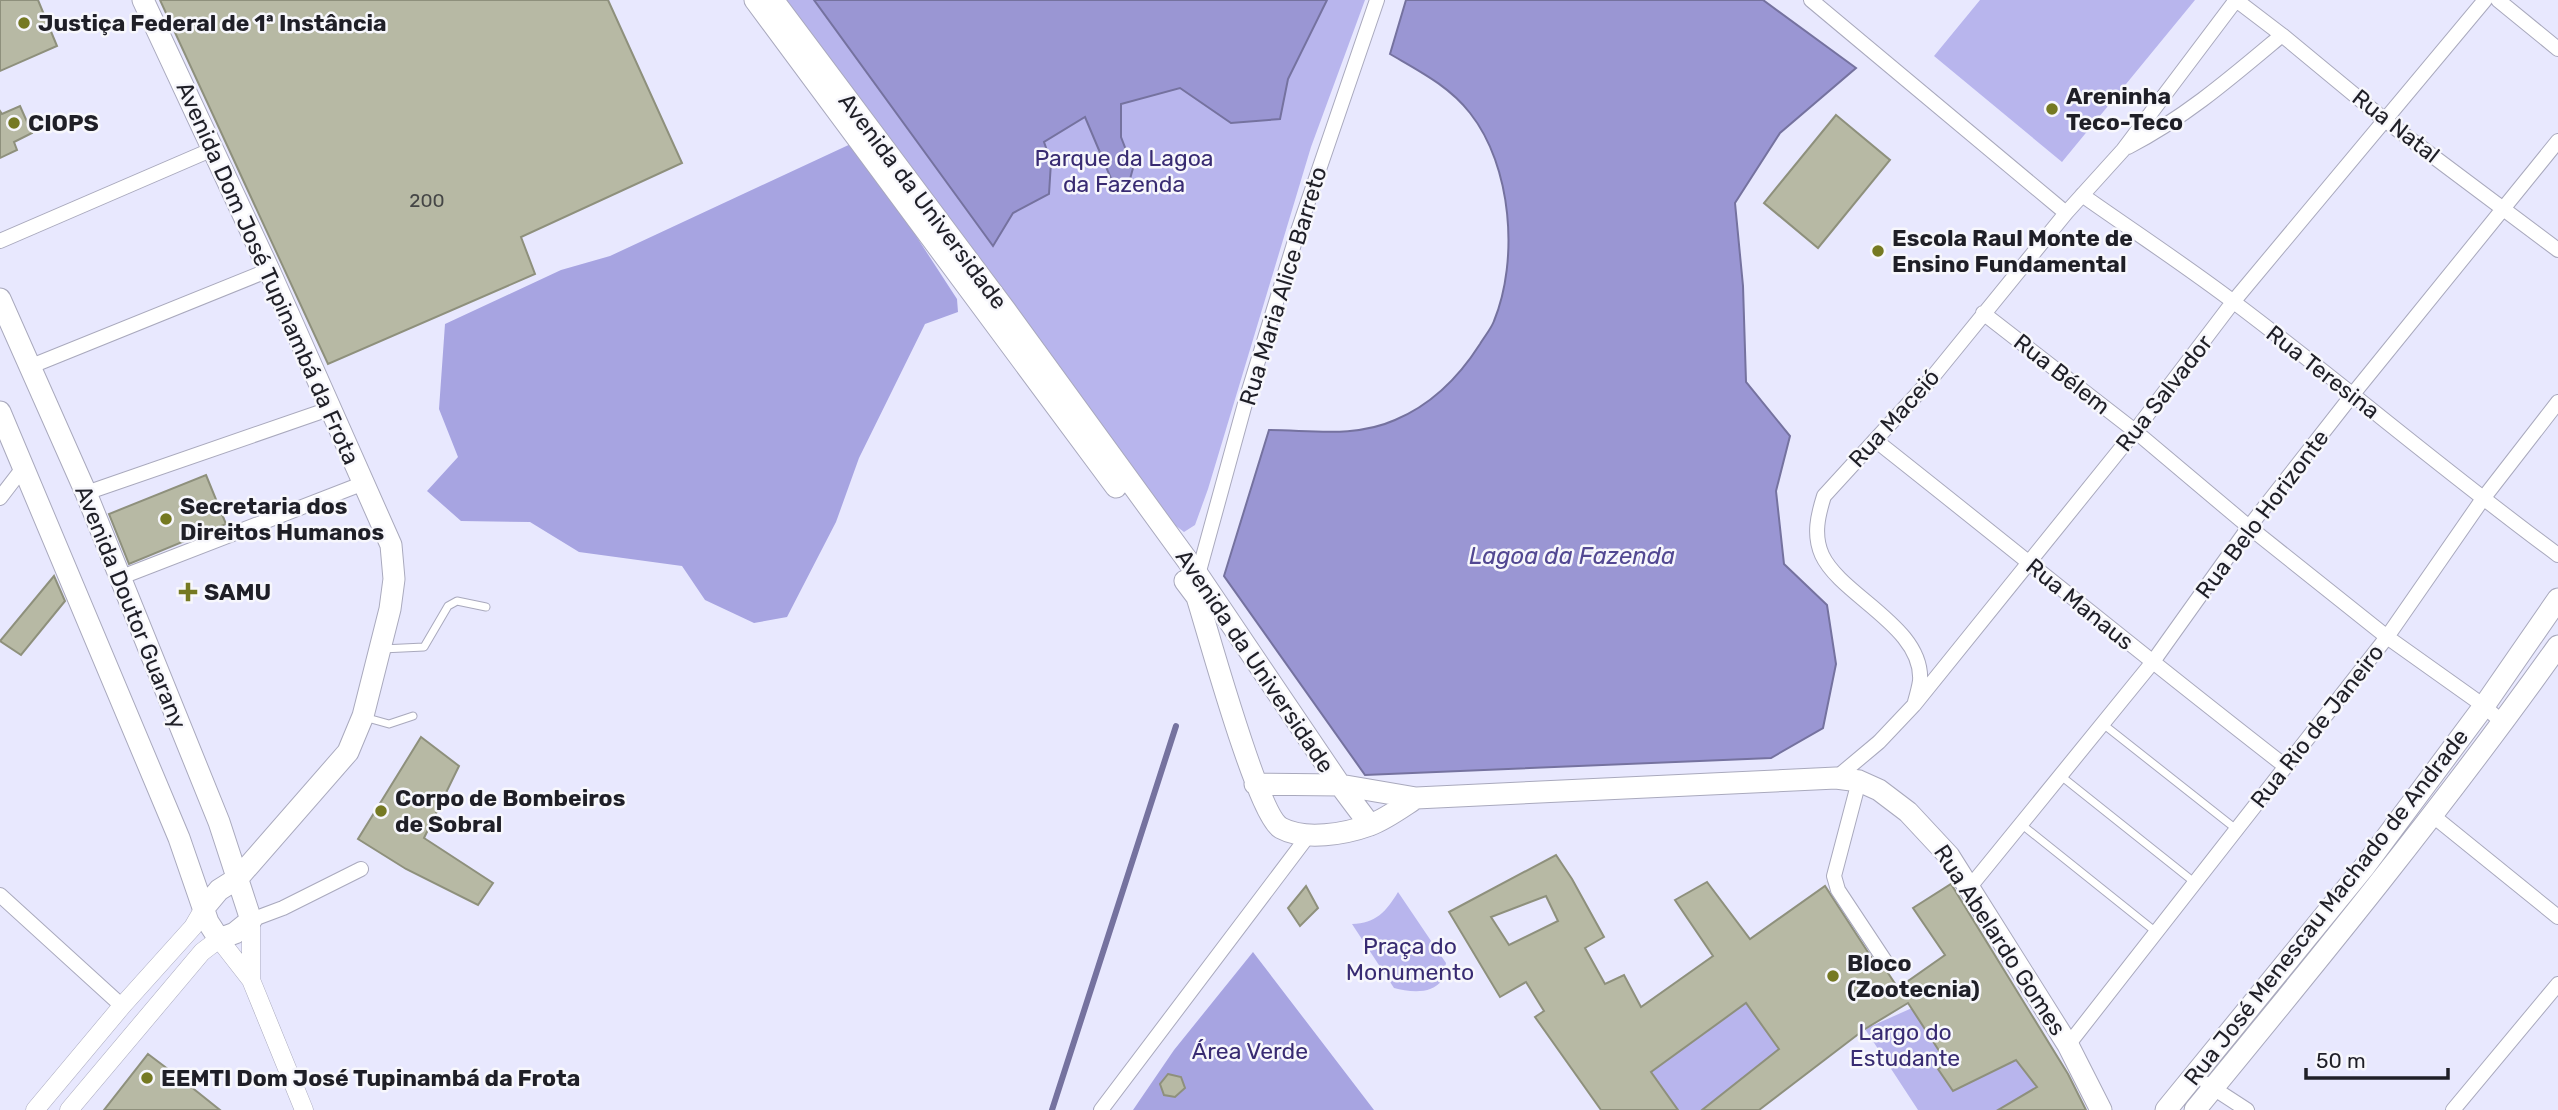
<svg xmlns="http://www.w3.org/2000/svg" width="2558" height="1110" viewBox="0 0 2558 1110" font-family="Rubik,sans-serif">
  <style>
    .green { fill: #b8b5ed }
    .forest { fill: #a7a4e1 }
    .water { fill: #9a96d3; stroke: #75729f; stroke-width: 2 }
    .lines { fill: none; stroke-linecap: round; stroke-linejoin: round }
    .stream { stroke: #75729f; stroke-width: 6 }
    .building { fill: #b7b9a4; stroke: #8e907c; stroke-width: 2; fill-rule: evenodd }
    .service-casing { stroke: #a9a9bd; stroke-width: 9 }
    .minor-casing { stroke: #a9a9bd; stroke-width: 16 }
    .tertiary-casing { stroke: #a9a9bd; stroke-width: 19 }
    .secondary-casing { stroke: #a9a9bd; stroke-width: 23 }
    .service { stroke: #fff; stroke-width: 7 }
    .minor { stroke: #fff; stroke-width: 14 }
    .tertiary { stroke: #fff; stroke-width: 18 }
    .secondary { stroke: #fff; stroke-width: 21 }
    .poi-dot { fill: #757922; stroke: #f7f7fc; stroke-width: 2.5 }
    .labels { text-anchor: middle; stroke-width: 5; stroke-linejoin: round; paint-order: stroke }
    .number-label { font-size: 19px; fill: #454646 }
    .poi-label { font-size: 23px; font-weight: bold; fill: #1f1f27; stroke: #f7f7fc; text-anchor: start }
    .street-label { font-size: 23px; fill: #1f1f27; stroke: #f7f7fc }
    .park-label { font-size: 23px; fill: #382b72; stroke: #f7f7fc }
    .water-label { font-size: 24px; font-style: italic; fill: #524892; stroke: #f7f7fc }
  </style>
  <rect width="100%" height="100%" fill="#e8e8fe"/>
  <path class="green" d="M 780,0 L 1365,0 L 1311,147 L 1208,489 L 1195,525 L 1184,532 L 1171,522 Z
    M 1980,0 L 2195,0 L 2062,162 L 1934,56 Z
    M 1398,892 L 1446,963 C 1445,968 1444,976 1442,980 C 1432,995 1409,992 1394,988 L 1352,924 C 1376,923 1386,912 1398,892 Z
    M 1746,1003 L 1779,1049 L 1702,1110 L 1678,1110 L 1651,1072 Z
    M 1912,1008 L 1947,1063 L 1938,1069 L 1953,1091 L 2016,1060 L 2037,1087 L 1998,1110 L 1918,1110 L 1865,1029 Z"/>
  <path class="forest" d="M 855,142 L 957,299 L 958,312 L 925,324 L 859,458 L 836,522 L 787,617 L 754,623 L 705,600 L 682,566 L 579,552 L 530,522 L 461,521 L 427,491 L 458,457 L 439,409 L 445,324 L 561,270 L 610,256 Z
    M 1253,952 L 1374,1110 L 1133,1110 L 1174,1050 Z"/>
  <path class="water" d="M 814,0 L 1327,0 L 1288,79 L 1280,119 L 1231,123 L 1180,88 L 1121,104 L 1121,137 L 1133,168 L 1130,179 L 1115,188 L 1085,117 L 1044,142 L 1051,162 L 1049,194 L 1013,213 L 993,246 Z
    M 1406,0 L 1763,0 L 1856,68 L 1780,133 L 1735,203 L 1743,286 L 1746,382 L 1790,436 L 1776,491 L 1784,564 L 1827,605 L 1836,664 L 1823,728 L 1771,758 L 1365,775 L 1224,576 L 1269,430 C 1311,430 1355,438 1395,420 C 1431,405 1459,377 1480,344 C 1484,337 1491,329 1494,321 C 1519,260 1512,166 1470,113 C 1449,86 1419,71 1390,54 Z"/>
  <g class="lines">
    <path class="stream" d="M 1052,1110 L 1176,726"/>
  </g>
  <path class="building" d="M 0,0 L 38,0 L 57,46 L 0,71 Z
    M 160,0 L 608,0 L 682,163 L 521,237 L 535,274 L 328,364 Z
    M 20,106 L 32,133 L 14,142 L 17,150 L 0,158 L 0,111 L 2,114 Z
    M 1836,115 L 1890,160 L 1818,248 L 1764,203 Z
    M 206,475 L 226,524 L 129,564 L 109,514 Z
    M 54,576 L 65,601 L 21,655 L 0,641 Z
    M 421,737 L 459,766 L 424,838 L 493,883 L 478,905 L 406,869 L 358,839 Z
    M 1556,855 L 1572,879 L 1604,937 L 1585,948 L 1605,984 L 1624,975 L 1641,1007 L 1713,956 L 1675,900 L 1707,882 L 1750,939 L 1825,886 L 1877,966 L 1886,970 L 1898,988 L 1945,955 L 1913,908 L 1951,884 L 2068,1074 L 2086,1110 L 1998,1110 L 2037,1087 L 2016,1060 L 1953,1091 L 1938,1069 L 1947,1063 L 1908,1003 L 1865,1029 L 1759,1110 L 1702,1110 L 1779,1049 L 1746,1003 L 1651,1072 L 1678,1110 L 1601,1110 L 1535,1017 L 1544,1011 L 1526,982 L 1500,997 L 1449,912 ZM 1546,896 L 1558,921 L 1509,945 L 1491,917 Z
    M 1306,886 L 1318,908 L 1300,926 L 1288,908 Z
    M 148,1054 L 185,1082 L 220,1110 L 104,1110 Z
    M 1168,1074 L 1181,1077 L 1185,1088 L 1175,1097 L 1164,1095 L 1160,1084 Z"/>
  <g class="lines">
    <defs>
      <path id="service" d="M 382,649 L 424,647 L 448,606 L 457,601 L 486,607
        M 364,717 L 389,724 L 413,716
        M 2103,724 L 2236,829
        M 2061,776 L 2194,882
        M 2021,824 L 2156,932"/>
      <path id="minor" d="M 1811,0 L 2066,213
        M 2236,0 L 2282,35 L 2386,121 L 2558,250
        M 2498,0 L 2558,49
        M 2128,147 C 2186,117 2233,76 2282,35
        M 2082,195 C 2133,231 2185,265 2235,303 C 2344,385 2448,474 2558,555
        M 0,241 L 213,149
        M 1983,313 L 2135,431 L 2249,527 L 2387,637 L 2484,706 L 2503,723
        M 29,367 L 269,270
        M 1875,440 C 2012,548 2147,659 2285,766
        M 86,493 L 329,409
        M 0,498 L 23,468
        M 1198,575 L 1246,400 L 1298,231 L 1377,0
        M 119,578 L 364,483
        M 1915,702 C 1917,695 1919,688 1920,681 C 1924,627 1841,596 1822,555 C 1813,535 1818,515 1824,496 L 1931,379 L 2066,213 L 2123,150 L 2236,0
        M 1836,778 L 1879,742 L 1914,705 L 2135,431 L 2233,302 L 2485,0
        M 1859,781 L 1834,876 L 1838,890 L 1885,961
        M 2432,815 L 2558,917
        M 1969,888 L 2152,663 L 2249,527 L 2353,394 L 2558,141
        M 0,895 L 122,1006
        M 251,920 L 283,908 L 361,869
        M 2068,1045 L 2387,637 L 2482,500 L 2558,402
        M 2207,1084 L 2247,1110
        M 1101,1110 L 1308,836
        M 2453,1110 L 2558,984"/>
      <path id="tertiary" d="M 251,920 L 251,980
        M 35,1110 L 122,1006 L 193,927 L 204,908
        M 69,1110 L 202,952 L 219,939 L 251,980 L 304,1110"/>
      <path id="secondary" d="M 143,0 L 269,270 L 391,545 L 394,579 L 390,609 L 363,716 L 348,752 L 238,878 L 219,890 L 204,908
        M 755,0 L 1116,487
        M 773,0 L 1006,311 L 1198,575 L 1340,785 L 1416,798 L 1836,778 L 1859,781 L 1879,790 L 1908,812 L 1949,856 L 2068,1045 L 2101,1110
        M 0,299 L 86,493 L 219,822 L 251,920 L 235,933 L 219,939 L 208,922 L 179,838 L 0,412
        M 1185,581 L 1197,597 C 1208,632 1258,815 1281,828 C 1305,841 1345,834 1370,825 C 1386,819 1402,807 1416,798
        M 1255,784 L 1340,785 L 1370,825
        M 2166,1110 L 2365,866 L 2484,706 L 2558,599
        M 2195,1110 C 2320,958 2444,806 2558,646"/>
    </defs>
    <use href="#service" class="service-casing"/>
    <use href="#minor" class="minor-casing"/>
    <use href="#tertiary" class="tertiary-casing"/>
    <use href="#secondary" class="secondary-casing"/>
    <use href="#service" class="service"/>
    <use href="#minor" class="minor"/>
    <use href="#tertiary" class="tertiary"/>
    <use href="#secondary" class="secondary"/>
  </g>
  <g class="poi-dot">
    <circle cx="24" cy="23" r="7"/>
    <circle cx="2052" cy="109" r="7"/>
    <circle cx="14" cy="123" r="7"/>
    <circle cx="1878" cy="251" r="7"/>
    <circle cx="166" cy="519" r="7"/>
    <path d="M184.5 581.5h7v7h7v7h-7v7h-7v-7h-7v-7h7z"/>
    <circle cx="381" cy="811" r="7"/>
    <circle cx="1833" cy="976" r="7"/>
    <circle cx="147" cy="1078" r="7"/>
  </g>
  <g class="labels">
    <g class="number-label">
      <text x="427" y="207">200</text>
    </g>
    <g class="poi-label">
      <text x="38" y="31">Justiça Federal de 1ª Instância</text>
      <text x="2066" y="104">Areninha<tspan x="2066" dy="26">Teco-Teco</tspan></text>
      <text x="28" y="131">CIOPS</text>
      <text x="1892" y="246">Escola Raul Monte de<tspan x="1892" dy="26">Ensino Fundamental</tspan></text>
      <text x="180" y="514">Secretaria dos<tspan x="180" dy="26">Direitos Humanos</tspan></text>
      <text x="204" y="600">SAMU</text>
      <text x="395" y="806">Corpo de Bombeiros<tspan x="395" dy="26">de Sobral</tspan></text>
      <text x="1847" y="971">Bloco<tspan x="1847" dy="26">(Zootecnia)</tspan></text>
      <text x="161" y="1086">EEMTI Dom José Tupinambá da Frota</text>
    </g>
    <g class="street-label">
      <text transform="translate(2396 126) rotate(38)" y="8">Rua Natal</text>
      <text transform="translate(923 201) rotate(53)" y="8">Avenida da Universidade</text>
      <text transform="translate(268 273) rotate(66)" y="8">Avenida Dom José Tupinambá da Frota</text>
      <text transform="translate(1283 286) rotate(-73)" y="8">Rua Maria Alice Barreto</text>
      <text transform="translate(2323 372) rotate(38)" y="8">Rua Teresina</text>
      <text transform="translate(2062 374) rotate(38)" y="8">Rua Bélem</text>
      <text transform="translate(2164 393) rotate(-52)" y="8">Rua Salvador</text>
      <text transform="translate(1894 418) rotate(-48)" y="8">Rua Maceió</text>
      <text transform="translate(2262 514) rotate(-53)" y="8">Rua Belo Horizonte</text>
      <text transform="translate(2080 604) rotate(39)" y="8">Rua Manaus</text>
      <text transform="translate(131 607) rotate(68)" y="8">Avenida Doutor Guarany</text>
      <text transform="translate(1255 661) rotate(56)" y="8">Avenida da Universidade</text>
      <text transform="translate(2317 726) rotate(-52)" y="8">Rua Rio de Janeiro</text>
      <text transform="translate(2326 907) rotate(-52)" y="8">Rua José Menescau Machado de Andrade</text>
      <text transform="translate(2000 940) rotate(57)" y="8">Rua Abelardo Gomes</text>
    </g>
    <g class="park-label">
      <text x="1124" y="166">Parque da Lagoa<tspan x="1124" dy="26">da Fazenda</tspan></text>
      <text x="1410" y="954">Praça do<tspan x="1410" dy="26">Monumento</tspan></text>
      <text x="1905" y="1040">Largo do<tspan x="1905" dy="26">Estudante</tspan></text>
      <text x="1250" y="1059">Área Verde</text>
    </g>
    <g class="water-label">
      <text x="1572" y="564">Lagoa da Fazenda</text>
    </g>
  </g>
  <path d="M2306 1068v10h142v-10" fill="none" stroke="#1f1f27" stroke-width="3.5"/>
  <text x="2316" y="1068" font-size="21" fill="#1f1f27" stroke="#f7f7fc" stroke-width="5" paint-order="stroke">50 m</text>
</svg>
